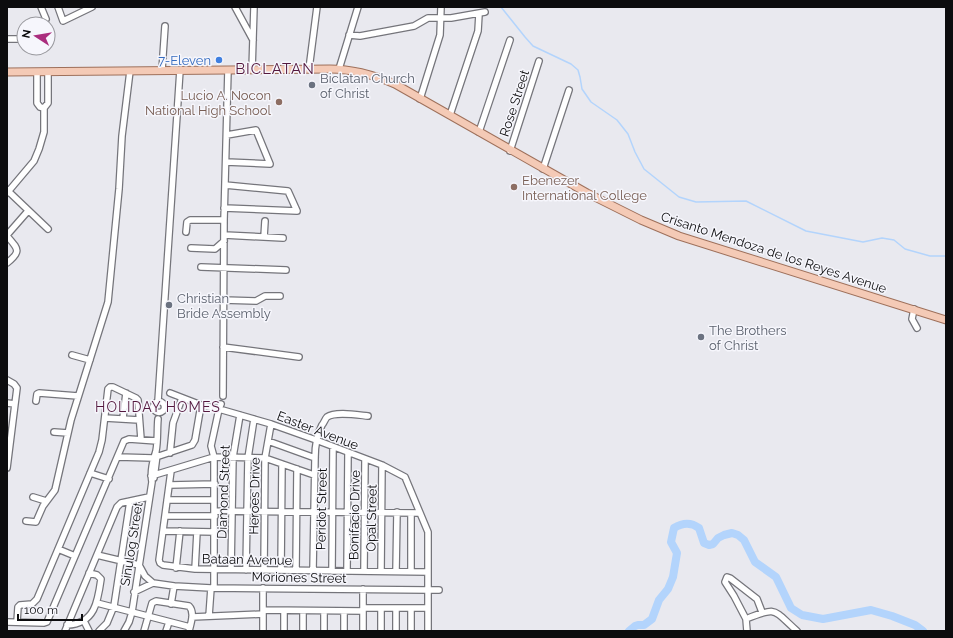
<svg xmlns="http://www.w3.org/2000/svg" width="953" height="638" viewBox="0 0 953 638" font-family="Raleway,sans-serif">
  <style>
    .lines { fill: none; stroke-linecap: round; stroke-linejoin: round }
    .stream { stroke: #b3d4fc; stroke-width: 1.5 }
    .river { stroke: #b3d4fc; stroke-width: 8 }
    .minor-casing { stroke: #75757b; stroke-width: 8 }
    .major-casing { stroke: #9e705b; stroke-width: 9 }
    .minor { stroke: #fff; stroke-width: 5.5 }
    .major { stroke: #f4cab6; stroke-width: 7 }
    .shop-dot { fill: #3f7fe0; stroke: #f6f6fc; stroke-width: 1.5 }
    .worship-dot { fill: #6b7280; stroke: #f6f6fc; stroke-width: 1.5 }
    .education-dot { fill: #8d6e63; stroke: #f6f6fc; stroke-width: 1.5 }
    .labels { text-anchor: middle; stroke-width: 3; stroke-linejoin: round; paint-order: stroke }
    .shop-label { font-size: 13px; fill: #366cbe; stroke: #f6f6fc; text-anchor: end }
    .worship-label { font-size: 13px; fill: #5b616d; stroke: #f6f6fc; text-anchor: start }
    .education-label { font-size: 13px; fill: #785e54; stroke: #f6f6fc; text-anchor: end }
    .street-label { font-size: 13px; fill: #0c0c0e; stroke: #f6f6fc }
    .neighbourhood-label { font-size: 14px; letter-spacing: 1px; fill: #54183e; stroke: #f6f6fc }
    .quarter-label { font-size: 15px; letter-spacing: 1px; fill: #54183e; stroke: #f6f6fc }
  </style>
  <rect width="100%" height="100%" fill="#e9e9ef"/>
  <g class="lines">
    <path class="stream" d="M 501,7 L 525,37 L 533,46 L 571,64 L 578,70 L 580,77 L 582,89 L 591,102 L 617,120 L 628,134 L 635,152 L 644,169 L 679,197 L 696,202 L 746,201 L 806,231 L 863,242 L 882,238 L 894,240 L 905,249 L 930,256 L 946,256"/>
    <path class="river" d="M 629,631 L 635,626 L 638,625 L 644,625 L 652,619 L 659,600 L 668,589 L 673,577 L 677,553 L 671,542 L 674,528 C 682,523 691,522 699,528 L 704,543 L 709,545 L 713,544 L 718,538 L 724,535 L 732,533 L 738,535 L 744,540 L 755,562 L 776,577 L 791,608 L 802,615 L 823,619 L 871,610 L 892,616 L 915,625 L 923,631"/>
    <defs>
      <path id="minor" d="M 41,7 L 46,19
        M 58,7 L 63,21 L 92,7
        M 235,7 L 253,40
        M 349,35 L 360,36 L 414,26 L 428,18 L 451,18 L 485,12
        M 7,39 L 24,39
        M 309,69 L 317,7
        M 339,69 L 358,7
        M 162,70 L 165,26
        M 252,70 L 254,7
        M 37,72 L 37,103 L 40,107 L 44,108
        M 420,99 L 440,35 L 441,7
        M 450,115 L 478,31 L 479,14
        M 479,132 L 510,40
        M 510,151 L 539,61
        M 226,162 L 270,164 L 256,130 L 227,135
        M 543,169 L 569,90
        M 7,190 L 48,229
        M 7,193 L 34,161 L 39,149 L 44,132 L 44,108 L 48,103 L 48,72
        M 224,208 L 297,211 L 288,191 L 225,185
        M 186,232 L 187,222 L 190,220 L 224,220
        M 7,235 L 28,211
        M 224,235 L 283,238
        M 7,236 C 18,249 22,251 7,263
        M 264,237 L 265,221
        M 191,248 L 215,249 L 224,241
        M 201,267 L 286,270
        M 223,300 L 256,301 L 265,296 L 280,296
        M 914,309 L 912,319 L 917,328
        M 223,347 L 299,357
        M 72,355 L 90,360
        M 7,380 L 14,384 L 17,388 L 7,468
        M 170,393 L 201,405 L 219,409 L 221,404
        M 223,396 L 224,220 L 228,70
        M 36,401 L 37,394 L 39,393 L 78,396
        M 158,401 L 180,70
        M153.5 407a5.5 5.5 0 1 1 11 0a5.5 5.5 0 1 1-11 0Z
        M 7,403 L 15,404
        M 105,418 L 139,420
        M 123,418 L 126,393
        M 54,432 L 68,433
        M 268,441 L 315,458
        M 170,453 L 173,423 L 182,398
        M 118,457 L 153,458 L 192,445 L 195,440 L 201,405
        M 171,471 L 159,560 L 160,563 L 163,565 L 195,569 L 428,572
        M 90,473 L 109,479
        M 151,476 L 214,457 L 211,446 L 219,409 L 271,424 L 316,440 L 382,465 L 405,477 L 428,532 L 428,590 L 439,590
        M 154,478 L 157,455
        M 170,485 L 215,484
        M 33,497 L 46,501
        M 167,500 L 214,500
        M 215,511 L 420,513
        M 165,516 L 215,516
        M 26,521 L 36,522 L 43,506 L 55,490 L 71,420 L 108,302 L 119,189 L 122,136 L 130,71
        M 163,531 L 215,532
        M 58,549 L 75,556
        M 97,555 L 139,565 L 145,576 L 153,583
        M 176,568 L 180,531
        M 195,569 L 197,532
        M 231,569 L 233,457 L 240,415
        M 246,570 L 248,458 L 254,419
        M 264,570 L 265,458 L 271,424
        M 281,570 L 282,464
        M 296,570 L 297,469
        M 313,570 L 315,458 C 315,446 316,436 322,425 C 324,423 325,419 327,417 C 335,411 358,415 368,416
        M 332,571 L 333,447
        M 347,571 L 348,453
        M 364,571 L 365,460
        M 381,571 L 382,465
        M 396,571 L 397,512
        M 411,572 L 411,513
        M 214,588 L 214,457 L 265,458 L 314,475
        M 263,588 L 263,631
        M 363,589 L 363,631
        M 134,592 L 153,583 L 174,586 L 211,588 L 428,590 L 428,631
        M 97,603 L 190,627
        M 171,604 L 174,586
        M 363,608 L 428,608
        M 411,608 L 411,631
        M 263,610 L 363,611
        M 303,611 L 303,631
        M 324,611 L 324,631
        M 209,616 L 211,588
        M 192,617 L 263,614
        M 746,619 L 734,596 L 725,582 L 727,577 L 730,578 L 757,599 L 762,612
        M 84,621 L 89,631
        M 7,622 L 44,623 L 47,622 L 124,441 L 129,439 L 157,441
        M 17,622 L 18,607 L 20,605 L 32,604 L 37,599 L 99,452 L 102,440 L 108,389 L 110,387 L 113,387 L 136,398 L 138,400 L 141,439
        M 67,625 C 95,624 98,601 101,579 L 97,575 L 89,573
        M 65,631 L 117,507 L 121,503 L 149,497
        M 99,631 L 107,623 L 114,606 L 130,501
        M 124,631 L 129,622 L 132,612 L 152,482 C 150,471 153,461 156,451 C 158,441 157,429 158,419
        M 144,631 L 152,603 L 156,601 L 189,606 C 195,612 191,623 189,631
        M 166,631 L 169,622
        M 284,631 L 284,611
        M 344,631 L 344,611
        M 381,631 L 381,608
        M 396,631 L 396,608
        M 747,631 L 746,619 C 778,606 773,610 797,631"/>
      <path id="major" d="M 7,72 L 330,69 C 353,69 374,75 395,84 L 587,193 L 641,220 L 679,236 L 946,320"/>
    </defs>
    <use href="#minor" class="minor-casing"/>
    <use href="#major" class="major-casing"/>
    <use href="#minor" class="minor"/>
    <use href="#major" class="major"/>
  </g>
  <circle class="shop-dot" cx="219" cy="60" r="4"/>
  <g class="worship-dot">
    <circle cx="312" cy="85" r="4"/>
    <circle cx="169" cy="305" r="4"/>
    <circle cx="701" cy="337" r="4"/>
  </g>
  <g class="education-dot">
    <circle cx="279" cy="102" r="4"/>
    <circle cx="514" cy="187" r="4"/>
  </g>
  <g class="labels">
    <g class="shop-label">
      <text x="211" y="65">7-Eleven</text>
    </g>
    <g class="worship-label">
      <text x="320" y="83">Biclatan Church<tspan x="320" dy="15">of Christ</tspan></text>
      <text x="177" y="303">Christian<tspan x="177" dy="15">Bride Assembly</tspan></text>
      <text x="709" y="335">The Brothers<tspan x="709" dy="15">of Christ</tspan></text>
    </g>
    <g class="education-label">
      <text x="271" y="100">Lucio A. Nocon<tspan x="271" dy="15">National High School</tspan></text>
      <text x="522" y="185" text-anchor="start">Ebenezer<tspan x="522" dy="15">International College</tspan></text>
    </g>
    <g class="street-label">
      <text transform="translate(514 103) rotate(-72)" y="5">Rose Street</text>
      <text transform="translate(774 252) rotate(18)" y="5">Crisanto Mendoza de los Reyes Avenue</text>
      <text transform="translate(318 430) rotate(21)" y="5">Easter Avenue</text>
      <text transform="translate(223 492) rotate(-88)" y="5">Diamond Street</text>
      <text transform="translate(254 496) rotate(-89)" y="5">Heroes Drive</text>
      <text transform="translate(321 509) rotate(-89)" y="5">Peridot Street</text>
      <text transform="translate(354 515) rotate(-89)" y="5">Bonifacio Drive</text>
      <text transform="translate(371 518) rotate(-89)" y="5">Opal Street</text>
      <text transform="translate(131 544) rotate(-81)" y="5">Sinulog Street</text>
      <text transform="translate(247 559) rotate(1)" y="5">Bataan Avenue</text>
      <text transform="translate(299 577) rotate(1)" y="5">Moriones Street</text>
    </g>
    <g class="neighbourhood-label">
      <text x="158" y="412">HOLIDAY HOMES</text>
    </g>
    <g class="quarter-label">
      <text x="275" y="74">BICLATAN</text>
    </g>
  </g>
  <rect width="953" height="638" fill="none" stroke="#0c0c0e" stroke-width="16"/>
  <g transform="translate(36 36) rotate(282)"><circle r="19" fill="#f6f6fc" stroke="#98989d"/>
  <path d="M0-3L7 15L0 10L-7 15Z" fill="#aa2d7e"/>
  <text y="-6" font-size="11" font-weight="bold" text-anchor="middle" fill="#0c0c0e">N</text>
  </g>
  <path d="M18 614v6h64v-6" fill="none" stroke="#0c0c0e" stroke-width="2"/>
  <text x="24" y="614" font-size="12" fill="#0c0c0e" stroke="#f6f6fc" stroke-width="3" paint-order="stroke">100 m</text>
</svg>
